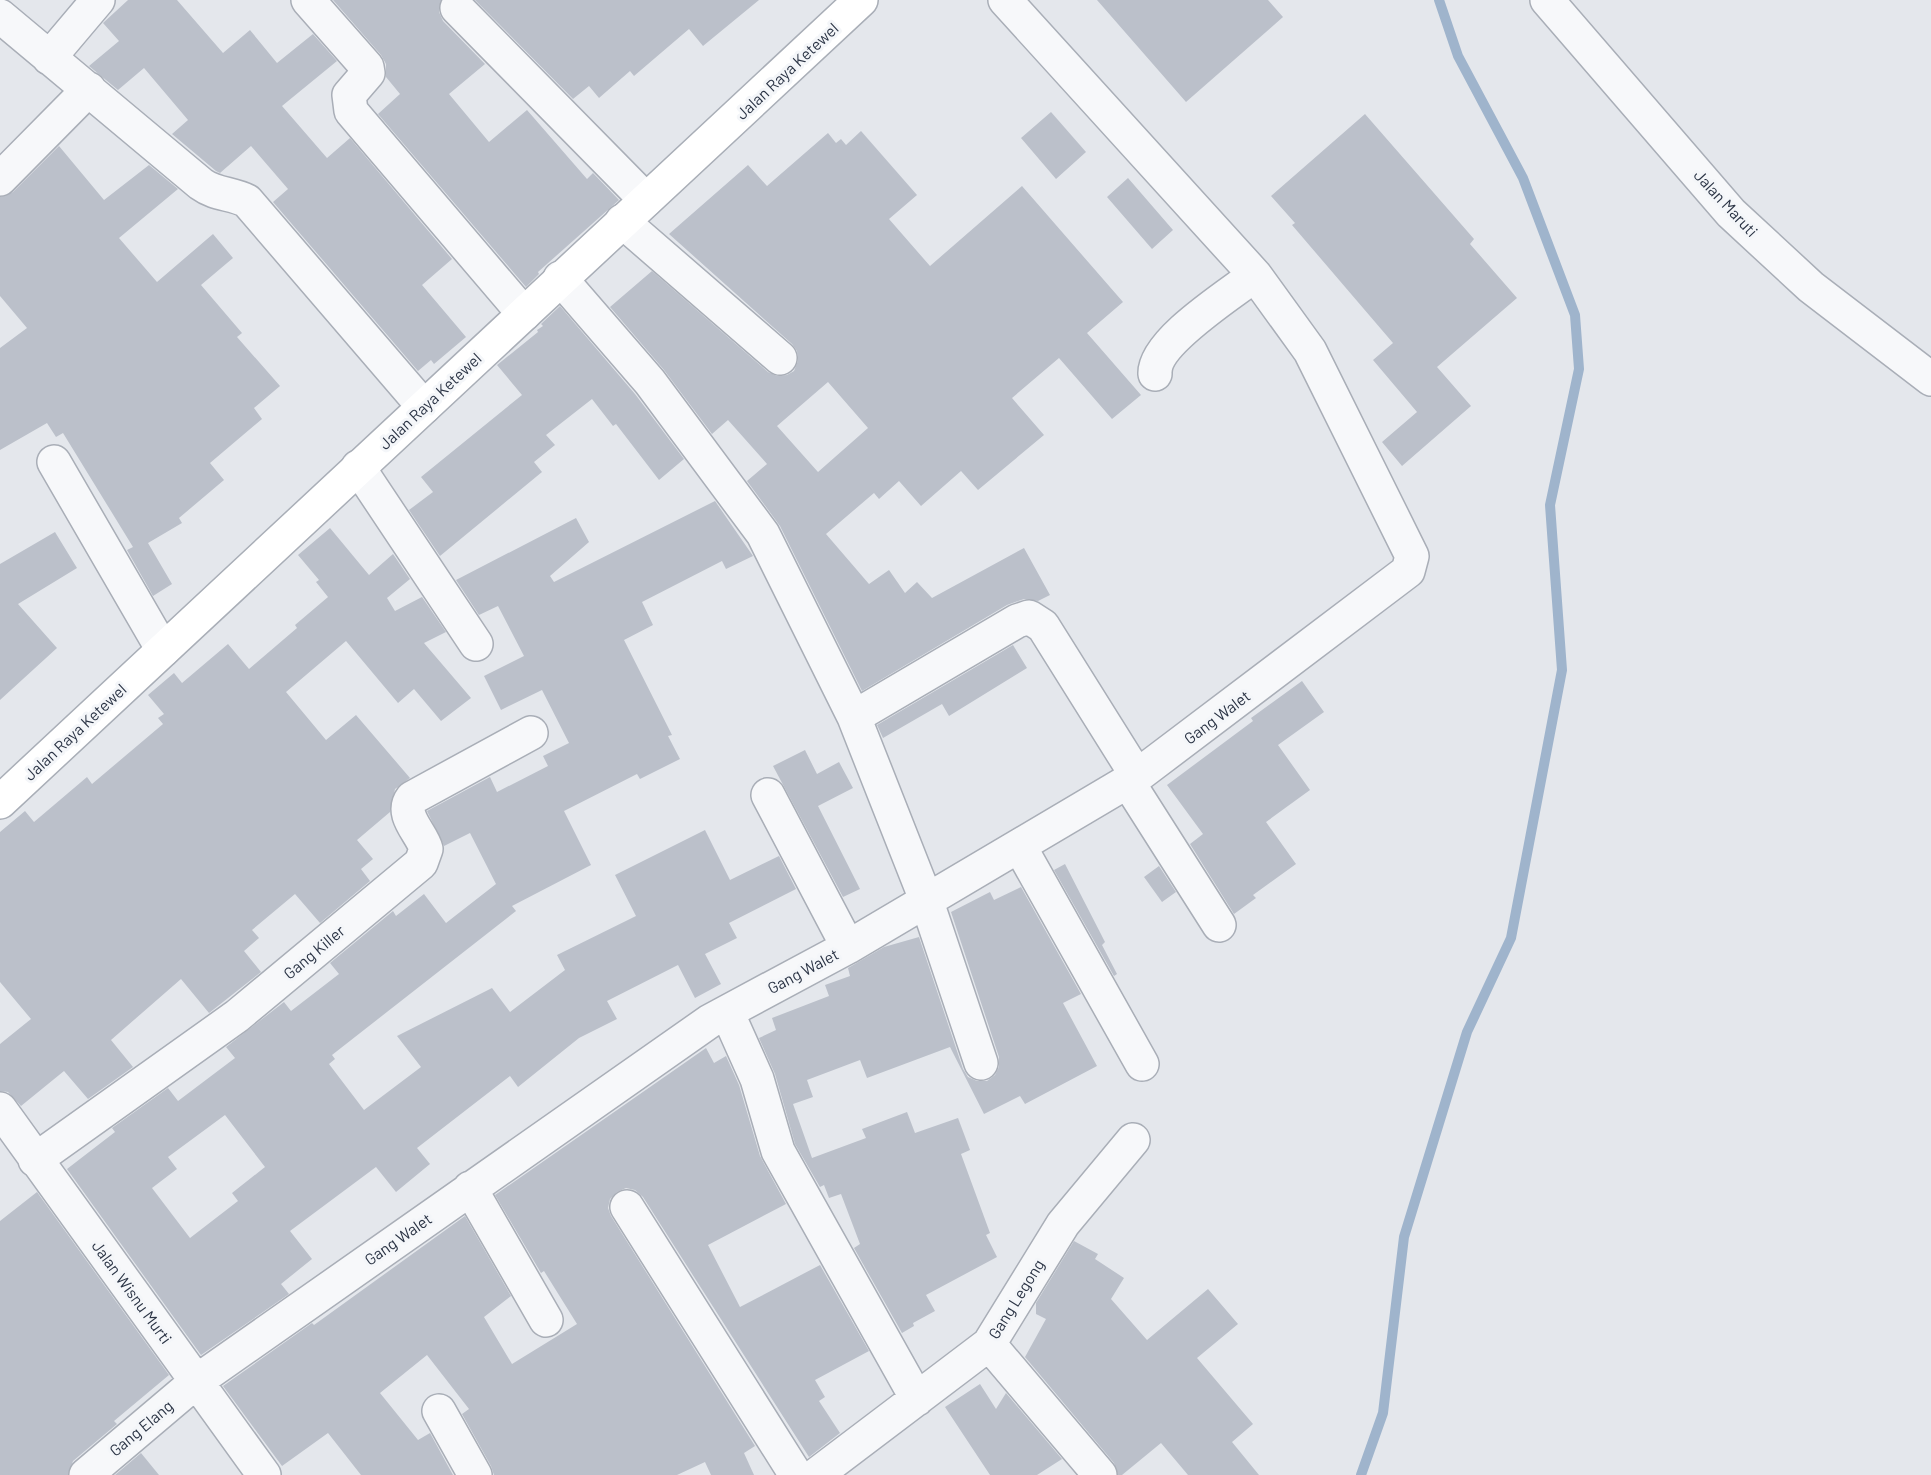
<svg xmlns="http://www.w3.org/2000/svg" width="1931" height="1475" viewBox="0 0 1931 1475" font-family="Barlow,sans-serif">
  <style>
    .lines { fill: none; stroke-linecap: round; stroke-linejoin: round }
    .stream { stroke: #9fb4cc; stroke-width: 10 }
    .building { fill: #bbc0ca; fill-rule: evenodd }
    .minor-casing { stroke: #a9aeb7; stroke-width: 36 }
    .secondary-casing { stroke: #a9aeb7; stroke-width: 36 }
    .minor { stroke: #f7f8fa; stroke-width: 33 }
    .secondary { stroke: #fff; stroke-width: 33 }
    .labels { text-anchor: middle; stroke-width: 6; stroke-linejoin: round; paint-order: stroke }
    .street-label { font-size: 16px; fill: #2b3445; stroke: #f4f6f9 }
  </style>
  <rect width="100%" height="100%" fill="#e4e7ec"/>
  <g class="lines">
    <path class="stream" d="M 1361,1475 L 1383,1413 L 1404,1237 L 1467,1032 L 1511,938 L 1562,670 L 1550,505 L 1579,369 L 1575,315 L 1523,178 L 1458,56 L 1439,0"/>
  </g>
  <path class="building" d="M 128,0 L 177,0 L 223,53 L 250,30 L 277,63 L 313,34 L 337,61 L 282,106 L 327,158 L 350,138 L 452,259 L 422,285 L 466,337 L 434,364 L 431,360 L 418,371 L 273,202 L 288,189 L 251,146 L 220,173 L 216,171 L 172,134 L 188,120 L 144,68 L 118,90 L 89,66 L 119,41 L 103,23 Z
    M 333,0 L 441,0 L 439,12 L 443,21 L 485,64 L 449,94 L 489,142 L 527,110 L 587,179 L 593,173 L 619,200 L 538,272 L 539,274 L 526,287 L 378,114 L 400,94 L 386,77 L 386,64 L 381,55 Z
    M 475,0 L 759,0 L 703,46 L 689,29 L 634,76 L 630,71 L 599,98 L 589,86 L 573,99 Z
    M 1097,0 L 1268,0 L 1283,17 L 1186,102 Z
    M 1051,112 L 1086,152 L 1056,179 L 1021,138 Z
    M 1365,114 L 1474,239 L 1470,244 L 1517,298 L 1437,367 L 1471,406 L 1402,466 L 1382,442 L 1417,412 L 1373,360 L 1393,343 L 1292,225 L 1295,223 L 1271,196 Z
    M 861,131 L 917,195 L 889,219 L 930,266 L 1022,186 L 1123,302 L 1087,333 L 1141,395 L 1112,419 L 1059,358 L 1012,398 L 1044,435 L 978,490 L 961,471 L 921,506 L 899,481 L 879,499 L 874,493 L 826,534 L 869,584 L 889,570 L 905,593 L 917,582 L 932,598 L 1024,548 L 1050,595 L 1038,601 L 1024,599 L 1007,605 L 862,691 L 780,526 L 747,481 L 767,464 L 728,420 L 712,434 L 664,370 L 610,307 L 652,271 L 768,372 L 777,376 L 787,375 L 794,371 L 798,361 L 797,351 L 792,344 L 669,234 L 748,165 L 767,186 L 828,133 L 836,143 L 841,139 L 846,145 ZM 828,382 L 868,428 L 818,472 L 777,426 Z
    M 59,146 L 104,200 L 149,165 L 178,189 L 119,238 L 157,282 L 213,234 L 233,258 L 201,285 L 242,333 L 237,337 L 280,386 L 254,408 L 262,419 L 210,463 L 224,480 L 179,518 L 182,523 L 148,543 L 172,584 L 153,596 L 127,550 L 133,547 L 63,433 L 56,437 L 47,423 L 0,450 L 0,348 L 27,328 L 0,296 L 0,197 L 13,192 Z
    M 1128,178 L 1173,230 L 1152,249 L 1107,197 Z
    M 560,306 L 635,394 L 684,459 L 659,480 L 616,424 L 613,426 L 592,399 L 546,435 L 555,445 L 534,462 L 542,472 L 440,556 L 409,510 L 433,492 L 421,477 L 522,395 L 497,365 L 538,332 L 537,330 L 543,326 L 541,324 Z
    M 715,501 L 753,556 L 726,569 L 722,561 L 642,602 L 653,625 L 624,640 L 672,735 L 668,736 L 680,759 L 640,779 L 637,774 L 564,811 L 591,865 L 512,906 L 516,911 L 332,1055 L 335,1059 L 329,1064 L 364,1110 L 421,1067 L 397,1036 L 492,988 L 510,1012 L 565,970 L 557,955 L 636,916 L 615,875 L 705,830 L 730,880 L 779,856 L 796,889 L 729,923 L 737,938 L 705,954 L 721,984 L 695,998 L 678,965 L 607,1001 L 617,1019 L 579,1038 L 518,1087 L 510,1076 L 417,1148 L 430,1164 L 396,1192 L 376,1167 L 290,1231 L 312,1259 L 281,1284 L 289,1294 L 201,1355 L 67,1169 L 115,1132 L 112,1128 L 168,1088 L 178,1101 L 235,1058 L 226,1047 L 284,1002 L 291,1011 L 339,974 L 330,963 L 393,911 L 396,916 L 424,894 L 446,923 L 496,884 L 470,833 L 444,846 L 427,811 L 490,777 L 497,792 L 548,766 L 543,756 L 569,743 L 542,690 L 501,710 L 484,676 L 524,656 L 498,606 L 479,615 L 456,580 L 576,518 L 589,542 L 550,576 L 554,582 ZM 225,1115 L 265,1167 L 232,1193 L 238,1201 L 190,1238 L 152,1188 L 177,1169 L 168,1157 Z
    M 330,528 L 369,575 L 393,554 L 410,579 L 387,598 L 395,611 L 422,597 L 446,632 L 424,643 L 471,698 L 441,721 L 414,689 L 398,703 L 346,641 L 286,692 L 326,740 L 356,715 L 410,778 L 395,789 L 390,812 L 357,840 L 373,859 L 361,869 L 370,881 L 320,923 L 295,894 L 252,930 L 259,938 L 244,951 L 261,972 L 209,1013 L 181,979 L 111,1040 L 133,1067 L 88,1099 L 64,1071 L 21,1106 L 8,1092 L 0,1091 L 0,1044 L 31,1019 L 0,982 L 0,832 L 25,811 L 34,822 L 87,777 L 92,784 L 163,724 L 158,718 L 164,714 L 148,695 L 174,673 L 182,683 L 228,644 L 249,669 L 297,628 L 295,625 L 328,597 L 316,582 L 319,580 L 298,555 Z
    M 55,532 L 77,568 L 18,604 L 57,648 L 0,700 L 0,564 Z
    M 1013,645 L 1027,668 L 949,716 L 942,704 L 883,738 L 877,725 Z
    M 1302,681 L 1324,712 L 1278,745 L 1310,790 L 1266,822 L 1296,864 L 1253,895 L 1256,898 L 1234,914 L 1190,844 L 1203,834 L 1167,785 L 1253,721 L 1251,718 Z
    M 805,750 L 817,774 L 839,762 L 853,788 L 818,806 L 860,889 L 843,897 L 773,766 Z
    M 1065,864 L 1105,942 L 1102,945 L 1117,974 L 1114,976 L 1054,870 Z
    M 1159,866 L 1176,892 L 1162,902 L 1144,877 Z
    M 1021,887 L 1081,994 L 1063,1003 L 1097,1066 L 1025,1104 L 1020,1096 L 984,1114 L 950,1047 L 867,1078 L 860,1060 L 807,1080 L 813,1097 L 793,1104 L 812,1158 L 866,1138 L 862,1129 L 907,1112 L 915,1133 L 958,1118 L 970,1150 L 961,1154 L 990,1233 L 986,1235 L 997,1257 L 926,1295 L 935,1311 L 913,1323 L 914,1326 L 902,1333 L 854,1248 L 860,1244 L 841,1194 L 829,1198 L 824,1185 L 820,1187 L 795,1144 L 775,1074 L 759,1038 L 776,1030 L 772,1018 L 829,996 L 825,985 L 850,976 L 848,968 L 884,947 L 919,937 L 963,1069 L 968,1077 L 977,1081 L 987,1081 L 995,1075 L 999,1067 L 999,1057 L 951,912 L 990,892 L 994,900 Z
    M 706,1048 L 714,1063 L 726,1056 L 739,1085 L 760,1156 L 786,1204 L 708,1245 L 740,1307 L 820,1265 L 869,1351 L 815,1380 L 825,1397 L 819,1401 L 840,1433 L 809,1457 L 643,1197 L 635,1190 L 626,1188 L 617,1192 L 610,1199 L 608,1208 L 611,1216 L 755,1446 L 744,1453 L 754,1475 L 711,1475 L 705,1462 L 677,1475 L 494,1475 L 491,1466 L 462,1414 L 469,1409 L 427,1355 L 380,1393 L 418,1440 L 430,1433 L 453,1475 L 361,1475 L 328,1433 L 282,1466 L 223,1386 L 312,1323 L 314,1325 L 465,1216 L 511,1296 L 484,1317 L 512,1364 L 577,1324 L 544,1271 L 541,1273 L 495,1195 Z
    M 37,1192 L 169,1375 L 114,1421 L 117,1424 L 73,1461 L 68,1475 L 0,1475 L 0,1221 Z
    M 1074,1241 L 1098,1254 L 1095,1259 L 1124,1278 L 1111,1299 L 1147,1340 L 1208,1289 L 1238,1324 L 1197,1358 L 1253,1424 L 1232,1442 L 1259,1475 L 1188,1475 L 1161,1443 L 1122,1475 L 1118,1475 L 1114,1463 L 1025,1357 L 1046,1319 L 1036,1314 L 1036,1303 Z
    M 980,1384 L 996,1409 L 1006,1393 L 1062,1459 L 1037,1475 L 990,1475 L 945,1407 Z
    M 141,1453 L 159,1475 L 115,1475 Z"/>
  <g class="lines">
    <defs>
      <path id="minor" d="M 308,0 L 367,67 L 368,73 L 349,95 L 351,111 L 524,314
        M 1547,0 L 1731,213 L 1811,287 L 1931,379
        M 457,8 L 646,200
        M 0,16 L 201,184 C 216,195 232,193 247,201 L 424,407
        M 49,58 L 98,0
        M 0,179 L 89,89
        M 622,221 L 780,358
        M 560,278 L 650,382 L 763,534 L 854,717 L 927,902 L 981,1063
        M 1155,374 C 1153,342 1231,294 1255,275
        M 54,462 L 163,650
        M 358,467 L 476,644
        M 854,717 L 1017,621 L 1029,617 L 1043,626 L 1137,776
        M 1128,782 L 1219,925
        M 768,795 L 848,947
        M 1020,847 L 1142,1064
        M 727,1012 L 757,1079 L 778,1151 L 917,1399
        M 0,1109 L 264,1475
        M 35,1160 L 237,1016 L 421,863 L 426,849 C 422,833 399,815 412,798 L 531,733
        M 470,1188 L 546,1320
        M 627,1207 L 796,1475
        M 989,1344 L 1100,1475
        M 439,1411 L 475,1475
        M 86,1475 L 197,1381 L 710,1021 L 848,947 L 1137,776 L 1408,571 L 1412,556 L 1310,351 L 1255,275 L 1005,0
        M 816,1475 L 989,1344 L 1063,1224 L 1133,1140"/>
      <path id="secondary" d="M 0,802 L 861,0"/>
    </defs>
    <use href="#minor" class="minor-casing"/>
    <use href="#secondary" class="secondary-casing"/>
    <use href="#minor" class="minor"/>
    <use href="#secondary" class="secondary"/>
  </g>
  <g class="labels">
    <g class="street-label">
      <text transform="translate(787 71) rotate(-43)" y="6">Jalan Raya Ketewel</text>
      <text transform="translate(1726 203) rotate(47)" y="6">Jalan Maruti</text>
      <text transform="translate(430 401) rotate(-43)" y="6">Jalan Raya Ketewel</text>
      <text transform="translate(1217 717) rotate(-37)" y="6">Gang Walet</text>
      <text transform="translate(75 732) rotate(-43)" y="6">Jalan Raya Ketewel</text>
      <text transform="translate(314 952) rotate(-40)" y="6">Gang Killer</text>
      <text transform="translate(803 971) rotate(-28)" y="6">Gang Walet</text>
      <text transform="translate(398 1239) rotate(-35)" y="6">Gang Walet</text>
      <text transform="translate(132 1292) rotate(54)" y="6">Jalan Wisnu Murti</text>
      <text transform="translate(1016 1299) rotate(-58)" y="6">Gang Legong</text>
      <text transform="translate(141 1428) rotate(-40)" y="6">Gang Elang</text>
    </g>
  </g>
</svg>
